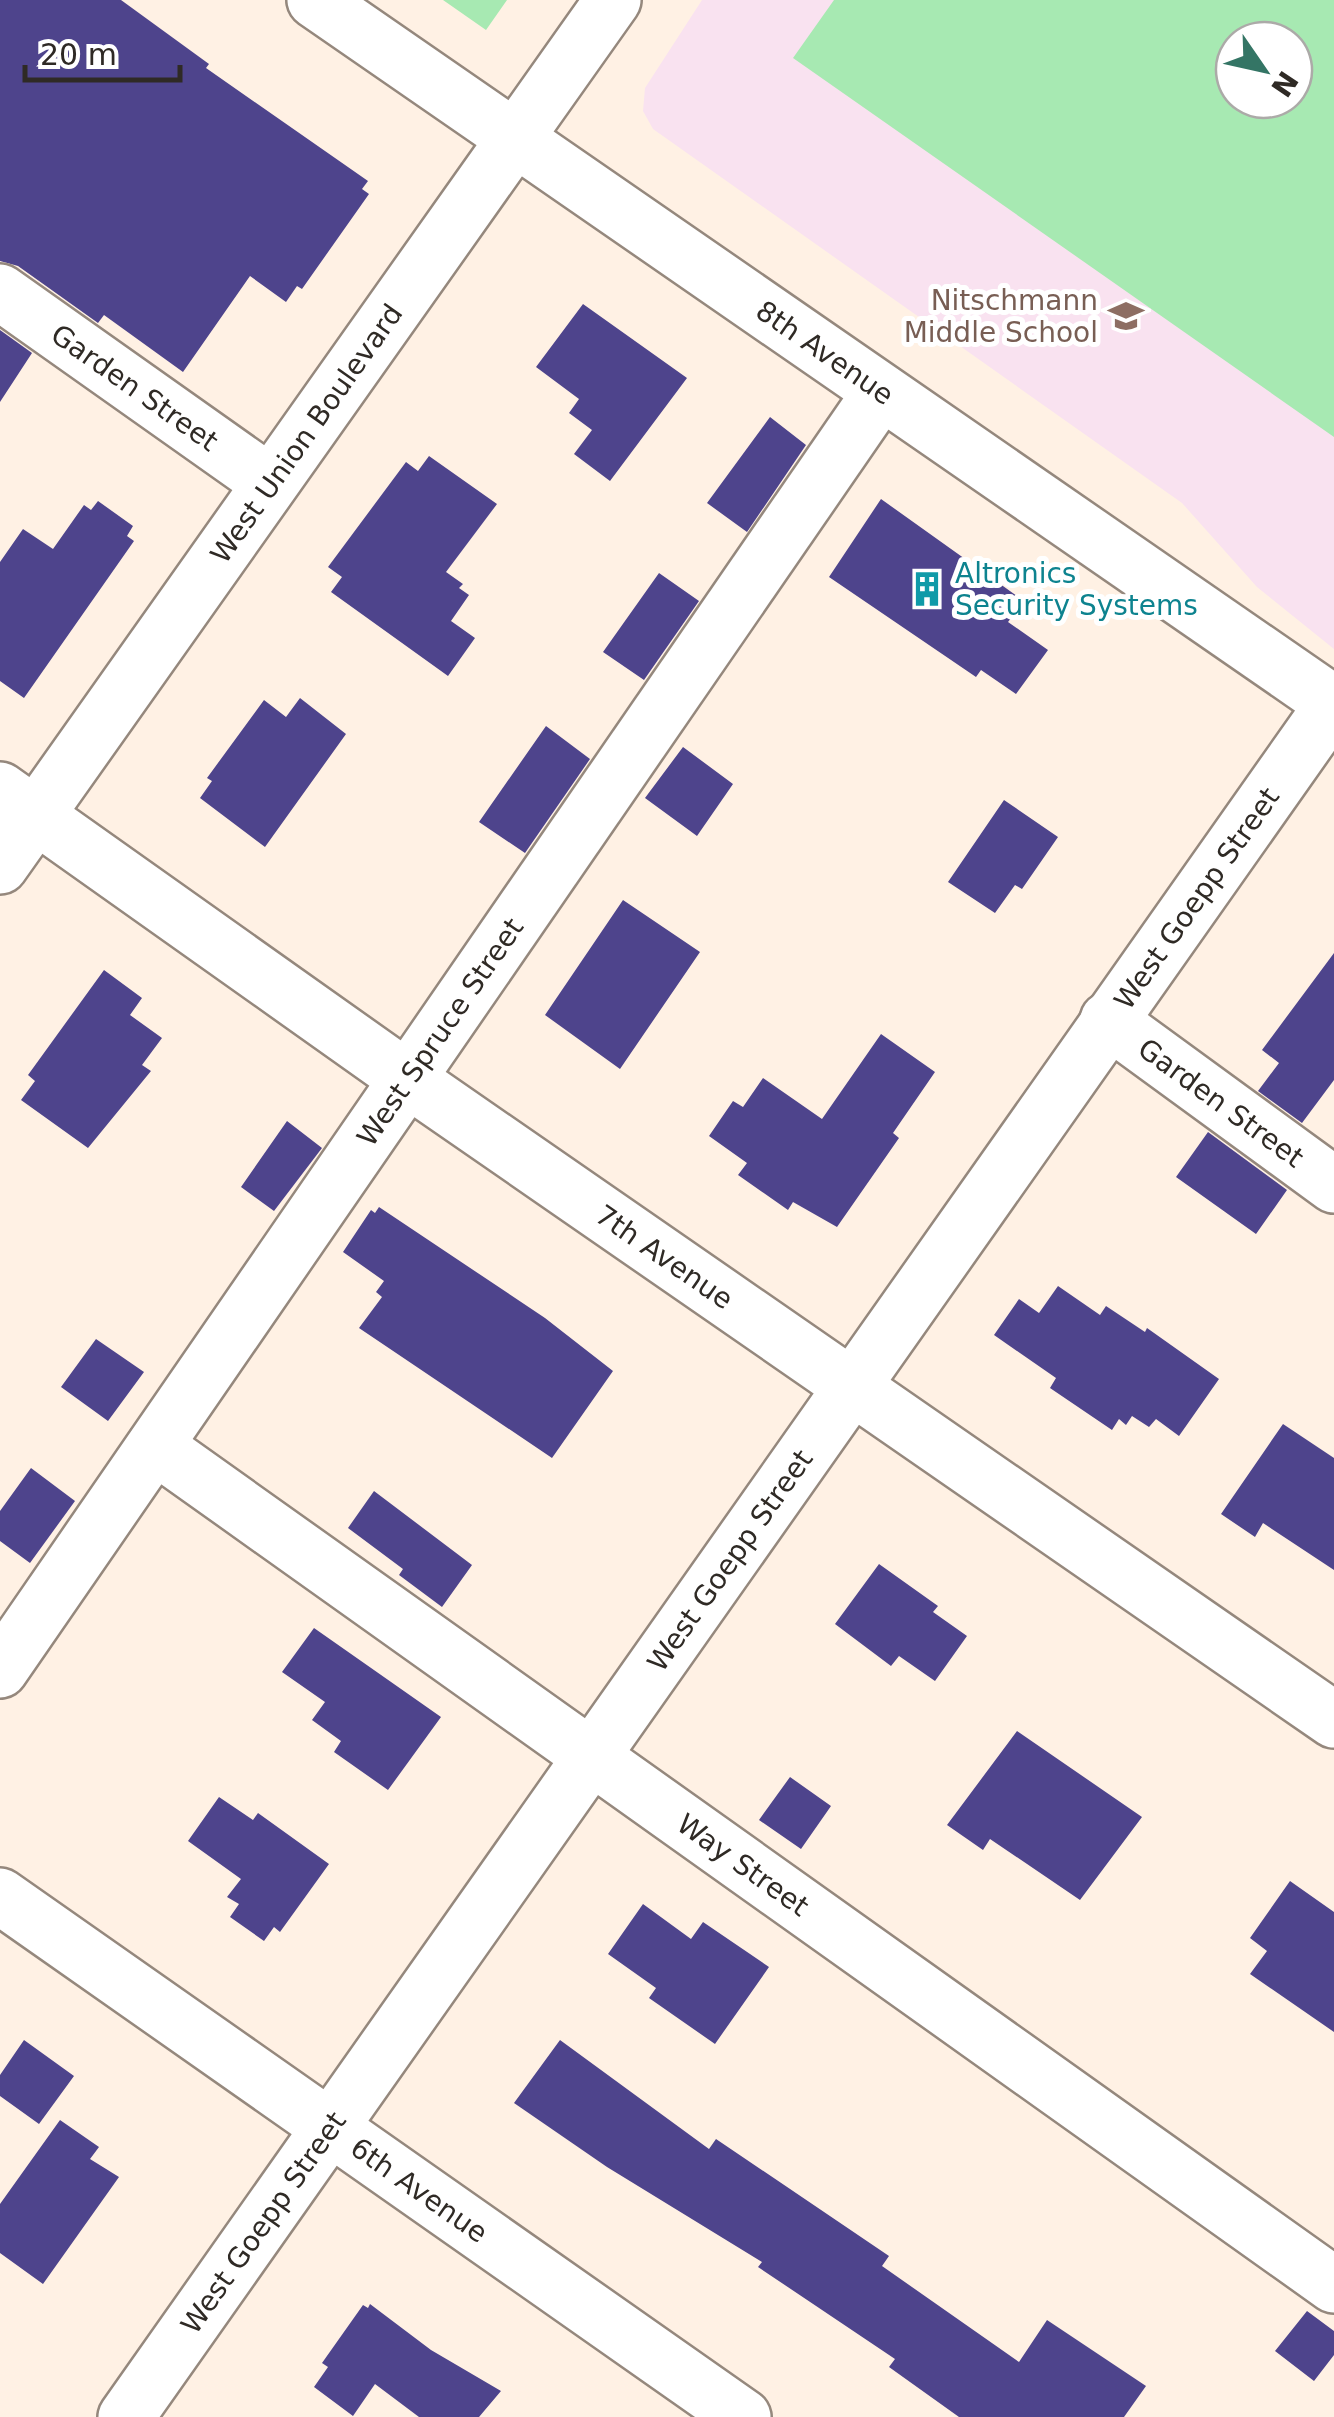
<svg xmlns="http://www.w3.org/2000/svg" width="1334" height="2417" viewBox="0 0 1334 2417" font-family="'DejaVu Sans',sans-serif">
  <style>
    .education { fill: #f9e2f0; fill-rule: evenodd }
    .green { fill: #a7e9b2; fill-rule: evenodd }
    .building { fill: #4e448c }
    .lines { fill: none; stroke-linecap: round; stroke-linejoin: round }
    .minor-casing { stroke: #95887d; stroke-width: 60 }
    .major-casing { stroke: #95887d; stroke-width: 60 }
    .minor { stroke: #fff; stroke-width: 55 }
    .major { stroke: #fff; stroke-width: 55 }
    .labels { text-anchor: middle; stroke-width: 10; stroke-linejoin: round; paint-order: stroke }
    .education-label { font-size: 28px; fill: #785e54; stroke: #fff; text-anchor: end }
    .street-label { font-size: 28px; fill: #2f2a25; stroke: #fff }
    .culture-label { font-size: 28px; fill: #0d838f; stroke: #fff; text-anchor: start }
  </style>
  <rect width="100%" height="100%" fill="#fff1e4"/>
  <path class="education" d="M 702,0 L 1334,0 L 1334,649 L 1257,587 L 1182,503 L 653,129 L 643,111 L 645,88 ZM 1234,40 L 1294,40 L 1294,100 L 1234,100 Z"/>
  <path class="green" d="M 443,0 L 507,0 L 486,30 Z
    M 834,0 L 1334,0 L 1334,437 L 793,58 ZM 1294,40 L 1294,100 L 1234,100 L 1234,40 Z"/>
  <path class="building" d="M 0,0 L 121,0 L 209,64 L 206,68 L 368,181 L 362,189 L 369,194 L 302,289 L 297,286 L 286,302 L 250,276 L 183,372 L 104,315 L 98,323 L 18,266 L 0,261 Z
    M 583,304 L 687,378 L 610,481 L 574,454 L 592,430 L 569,413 L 579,399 L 536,367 Z
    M 0,330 L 32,353 L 0,402 Z
    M 770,417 L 806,445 L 747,532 L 707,503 Z
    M 429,456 L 497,504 L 446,572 L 463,584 L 459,588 L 469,595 L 451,621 L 475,638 L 448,676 L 331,592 L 342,577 L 328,567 L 406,462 L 418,471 Z
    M 881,499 L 1024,601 L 1008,622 L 1048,650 L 1016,694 L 981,670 L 976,677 L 829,577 Z
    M 98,501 L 133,526 L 127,536 L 134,541 L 24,698 L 0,681 L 0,562 L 23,529 L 53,549 L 84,505 L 91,510 Z
    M 659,573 L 699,601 L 644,680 L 603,652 Z
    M 300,698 L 346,734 L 265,847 L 200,798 L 212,781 L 207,778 L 264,700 L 286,717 Z
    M 546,726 L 590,759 L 525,853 L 479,822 Z
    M 683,747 L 733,784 L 697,836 L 645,798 Z
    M 1004,800 L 1058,837 L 1022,889 L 1015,885 L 995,913 L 948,882 Z
    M 623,900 L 700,952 L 620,1069 L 545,1015 Z
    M 1334,953 L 1334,1080 L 1302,1123 L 1258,1091 L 1279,1063 L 1262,1050 Z
    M 104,970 L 142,998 L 130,1015 L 162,1038 L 142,1065 L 151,1071 L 88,1148 L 21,1100 L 35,1081 L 28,1075 Z
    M 881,1034 L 935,1072 L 893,1133 L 899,1138 L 837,1227 L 793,1202 L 788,1210 L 738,1175 L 747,1163 L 709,1136 L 733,1101 L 743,1107 L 763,1078 L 822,1119 Z
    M 287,1121 L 322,1148 L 274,1211 L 241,1187 Z
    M 1208,1132 L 1287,1190 L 1256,1234 L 1176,1177 Z
    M 379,1207 L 545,1318 L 613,1371 L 552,1458 L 359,1328 L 382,1297 L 376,1292 L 384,1281 L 343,1252 L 371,1210 L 375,1213 Z
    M 1058,1286 L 1100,1315 L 1106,1306 L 1145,1332 L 1147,1328 L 1219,1379 L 1179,1436 L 1156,1419 L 1149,1427 L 1132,1416 L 1126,1425 L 1119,1419 L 1112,1430 L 1050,1388 L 1056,1378 L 994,1335 L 1019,1299 L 1039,1313 Z
    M 96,1339 L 144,1372 L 108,1421 L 61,1387 Z
    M 1283,1424 L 1334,1458 L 1334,1570 L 1263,1523 L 1255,1537 L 1221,1514 Z
    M 31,1468 L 75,1501 L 30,1563 L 0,1541 L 0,1511 Z
    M 374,1491 L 472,1565 L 442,1607 L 399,1575 L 403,1569 L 348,1528 Z
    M 879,1564 L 938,1606 L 933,1612 L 967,1636 L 935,1681 L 899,1656 L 891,1666 L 835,1624 Z
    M 314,1628 L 441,1717 L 388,1790 L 334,1752 L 341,1741 L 312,1720 L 325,1702 L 282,1672 Z
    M 1017,1731 L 1142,1817 L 1080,1900 L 990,1839 L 983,1850 L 947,1825 Z
    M 790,1777 L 831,1806 L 801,1849 L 759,1820 Z
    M 219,1797 L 253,1820 L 258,1813 L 329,1864 L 280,1932 L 274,1927 L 264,1941 L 230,1917 L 239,1904 L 227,1897 L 241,1879 L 188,1841 Z
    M 1290,1881 L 1334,1912 L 1334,2032 L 1250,1974 L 1267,1951 L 1250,1938 Z
    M 643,1904 L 691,1939 L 703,1922 L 769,1967 L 715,2044 L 649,1998 L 656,1988 L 608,1954 Z
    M 24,2040 L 74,2076 L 39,2124 L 0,2096 L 0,2075 Z
    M 560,2040 L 709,2149 L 716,2139 L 889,2256 L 882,2266 L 1019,2362 L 1047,2320 L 1146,2386 L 1124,2417 L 959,2417 L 889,2367 L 895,2359 L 758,2267 L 762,2262 L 607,2167 L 514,2103 Z
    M 60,2120 L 99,2147 L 90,2159 L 119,2177 L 43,2284 L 0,2253 L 0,2204 Z
    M 370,2304 L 431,2350 L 501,2391 L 479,2417 L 419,2417 L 375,2384 L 353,2416 L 314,2387 L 328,2367 L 322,2363 L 363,2305 L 368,2308 Z
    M 1307,2311 L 1334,2331 L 1334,2355 L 1314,2381 L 1275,2351 Z"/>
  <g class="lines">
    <defs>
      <g id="minor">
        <path id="s1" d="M 0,292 L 270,483"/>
        <path id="s2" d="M 0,790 L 409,1080 L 1334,1720"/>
        <path id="s3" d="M 1108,1020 L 1334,1185"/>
        <path id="s4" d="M 155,1446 L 1334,2285"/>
        <path id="s5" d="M 0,1670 L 881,392"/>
        <path id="s6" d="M 0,1896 L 743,2417"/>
        <path id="s7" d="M 126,2417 L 1334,703"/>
      </g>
      <g id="major">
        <path id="s8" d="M 315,0 L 1334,704"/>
        <path id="s9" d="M 0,866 L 613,0"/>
      </g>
    </defs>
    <use href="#minor" class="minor-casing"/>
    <use href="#major" class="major-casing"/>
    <use href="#minor" class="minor"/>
    <use href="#major" class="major"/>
  </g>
  <defs>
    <symbol id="school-bare" viewBox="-9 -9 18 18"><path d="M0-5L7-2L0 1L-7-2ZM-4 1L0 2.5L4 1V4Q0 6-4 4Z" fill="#8d6e63" stroke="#fff" stroke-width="2.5" paint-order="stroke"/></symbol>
    <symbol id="building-bare" viewBox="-9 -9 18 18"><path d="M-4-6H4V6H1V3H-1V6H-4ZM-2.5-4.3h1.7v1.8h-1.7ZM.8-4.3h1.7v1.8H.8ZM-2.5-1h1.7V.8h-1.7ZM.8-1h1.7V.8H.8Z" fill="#0f9aa8" stroke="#fff" stroke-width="2.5" paint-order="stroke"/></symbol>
  </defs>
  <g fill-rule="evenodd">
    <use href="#school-bare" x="1101" y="291" width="50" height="50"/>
    <use href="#building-bare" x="902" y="564" width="50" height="50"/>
  </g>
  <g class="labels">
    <g class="education-label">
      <text x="1098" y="310">Nitschmann<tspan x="1098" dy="32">Middle School</tspan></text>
    </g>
    <g class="street-label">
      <text dy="10" stroke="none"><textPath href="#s8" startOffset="620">8th Avenue</textPath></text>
      <text dy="10" stroke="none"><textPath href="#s1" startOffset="165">Garden Street</textPath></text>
      <text dy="10" stroke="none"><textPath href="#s9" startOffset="530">West Union Boulevard</textPath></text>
      <text dy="10" stroke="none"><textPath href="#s7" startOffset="1858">West Goepp Street</textPath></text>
      <text dy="10" stroke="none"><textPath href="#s5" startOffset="775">West Spruce Street</textPath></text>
      <text dy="10" stroke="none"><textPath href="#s3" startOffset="140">Garden Street</textPath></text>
      <text dy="10" stroke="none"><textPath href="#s2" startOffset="812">7th Avenue</textPath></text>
      <text dy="10" stroke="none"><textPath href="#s7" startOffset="1048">West Goepp Street</textPath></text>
      <text dy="10" stroke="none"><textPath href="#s4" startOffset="722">Way Street</textPath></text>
      <text dy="10" stroke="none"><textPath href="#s6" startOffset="512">6th Avenue</textPath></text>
      <text dy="10" stroke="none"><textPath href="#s7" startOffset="238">West Goepp Street</textPath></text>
    </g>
    <g class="culture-label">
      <text x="955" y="583">Altronics<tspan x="955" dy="32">Security Systems</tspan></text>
    </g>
  </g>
  <g transform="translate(1264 70) rotate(124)"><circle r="48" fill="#ffffff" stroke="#acaaa8" stroke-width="2.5"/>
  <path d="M0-8L18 38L0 25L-18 38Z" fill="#347565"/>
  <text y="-15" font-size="28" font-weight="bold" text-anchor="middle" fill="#2f2a25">N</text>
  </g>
  <path d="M25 65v15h155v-15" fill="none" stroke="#2f2a25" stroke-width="5"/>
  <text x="40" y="65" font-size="30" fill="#2f2a25" stroke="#ffffff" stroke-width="8" paint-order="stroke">20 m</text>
</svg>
